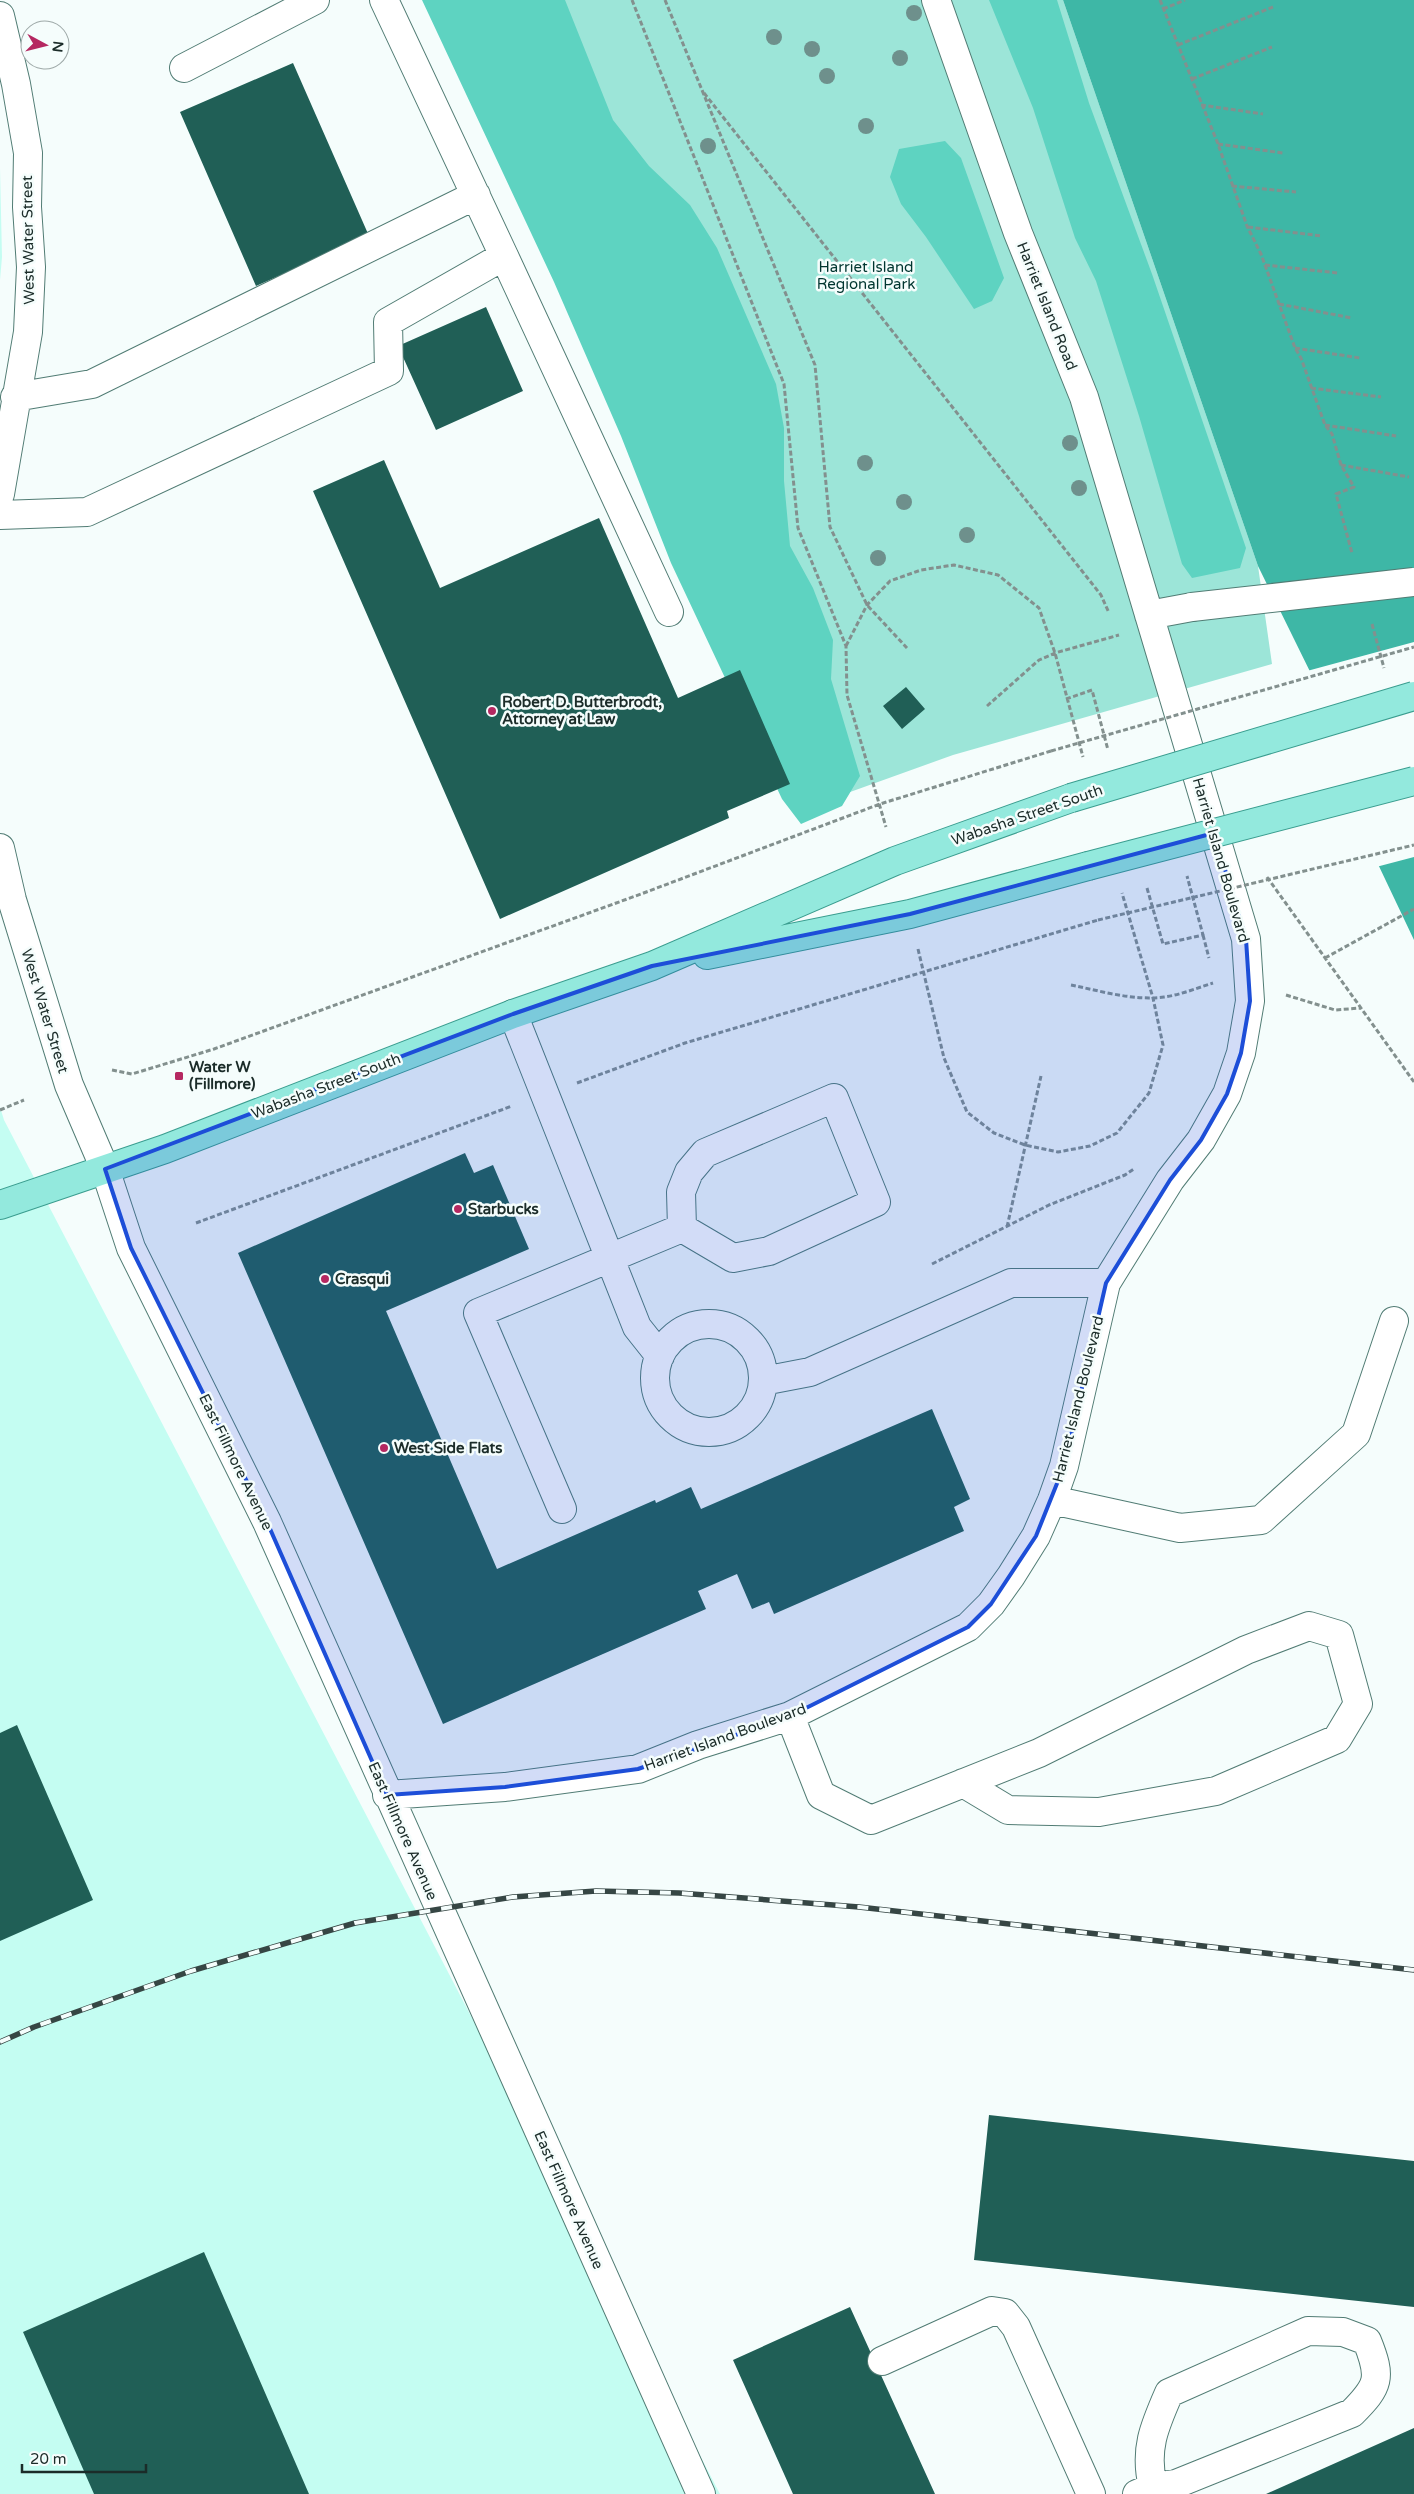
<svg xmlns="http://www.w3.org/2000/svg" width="1414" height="2494" viewBox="0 0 1414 2494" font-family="'Varela Round',sans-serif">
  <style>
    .built { fill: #c4fdf2 }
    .green { fill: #9ce5d8 }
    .forest { fill: #5ed3c1 }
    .water { fill: #3eb7a6 }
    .pier { fill: #f5fdfc }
    .building { fill: #205f56 }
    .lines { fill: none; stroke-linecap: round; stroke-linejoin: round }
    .minor-casing { stroke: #517c74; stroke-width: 30 }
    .major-casing { stroke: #3a9d8f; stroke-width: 30 }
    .path { stroke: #83908e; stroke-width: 3; stroke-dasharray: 5 2.5; stroke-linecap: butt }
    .minor { stroke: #fff; stroke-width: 28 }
    .major { stroke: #93e9dd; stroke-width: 28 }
    .rail-casing { stroke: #364644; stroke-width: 5.5 }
    .rail { stroke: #f5fdfc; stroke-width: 4; stroke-dasharray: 11; stroke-linecap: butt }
    .minor-bridge-casing { stroke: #517c74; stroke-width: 30; stroke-linecap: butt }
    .major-bridge-casing { stroke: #3a9d8f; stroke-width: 30; stroke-linecap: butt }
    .path-bridge { stroke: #83908e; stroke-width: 3; stroke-dasharray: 5 2.5; stroke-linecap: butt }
    .minor-bridge { stroke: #fff; stroke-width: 28 }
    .major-bridge { stroke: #93e9dd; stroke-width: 28 }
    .tree { fill: #6e908c }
    .marked { fill: #1d4ed8; fill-opacity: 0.2; stroke: #1d4ed8; stroke-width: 4; stroke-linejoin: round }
    .poi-dot { fill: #b52861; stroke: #f5fdfc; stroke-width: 2 }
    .labels { text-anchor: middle; stroke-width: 5; stroke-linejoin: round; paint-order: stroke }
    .street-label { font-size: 15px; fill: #1b2c29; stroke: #f5fdfc }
    .park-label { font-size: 15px; fill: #003630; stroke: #f5fdfc }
    .poi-label { font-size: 15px; font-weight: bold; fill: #1b2c29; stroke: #f5fdfc; text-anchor: start }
  </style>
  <rect width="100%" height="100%" fill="#f5fdfc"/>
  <path class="built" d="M 0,168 L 2,257 L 0,280 Z
    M 0,1107 L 4,1120 L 720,2494 L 0,2494 Z"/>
  <path class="green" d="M 443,0 L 1063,0 L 1258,566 L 1272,664 L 953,755 L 814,805 Z"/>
  <path class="forest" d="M 422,0 L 565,0 L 613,120 L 649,166 L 690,205 L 717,248 L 776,384 L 784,428 L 784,481 L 790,546 L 813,588 L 833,640 L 831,679 L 860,776 L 842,806 L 801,824 L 782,799 L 671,563 L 621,436 L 554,282 Z
    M 989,0 L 1057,0 L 1089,103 L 1152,274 L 1246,548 L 1240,568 L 1192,578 L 1182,564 L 1139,416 L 1096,281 L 1075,238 L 1033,108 Z
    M 945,141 L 961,158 L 1004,278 L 992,301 L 974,309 L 926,237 L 901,204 L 890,177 L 899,149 Z"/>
  <path class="water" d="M 1063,0 L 1414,0 L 1414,940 L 1367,841 L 1323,698 L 1258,566 Z"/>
  <path class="pier" d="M 1414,642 L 1414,857 L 1376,867 L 1364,842 L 1320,699 L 1307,671 Z"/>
  <path class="building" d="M 293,63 L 369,236 L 256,286 L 180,112 Z
    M 486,307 L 523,391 L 436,430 L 398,346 Z
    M 384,460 L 440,588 L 599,518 L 678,698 L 740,670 L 790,784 L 727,811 L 729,818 L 500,919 L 313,491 Z
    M 906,687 L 925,709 L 902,729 L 883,706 Z
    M 465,1153 L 474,1173 L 493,1165 L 529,1249 L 386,1311 L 497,1569 L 655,1500 L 656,1503 L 691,1487 L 701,1509 L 932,1409 L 970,1499 L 954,1507 L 964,1531 L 774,1614 L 769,1602 L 752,1609 L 737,1574 L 698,1591 L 706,1609 L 443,1724 L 238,1253 Z
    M 17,1725 L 93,1900 L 0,1941 L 0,1733 Z
    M 989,2115 L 1414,2161 L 1414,2307 L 974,2260 Z
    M 204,2252 L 309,2494 L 94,2494 L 23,2332 Z
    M 850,2307 L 935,2494 L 793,2494 L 733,2360 Z
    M 1414,2428 L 1414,2494 L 1266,2494 Z"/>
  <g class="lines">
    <defs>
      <path id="minor" d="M 0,16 L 16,84 L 28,153 L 27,207 L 31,267 L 28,332 L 0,494
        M 184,68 L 315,0
        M 504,256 L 669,612
        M 15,397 L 92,384 L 476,195
        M 0,515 L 87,512 L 389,371 L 388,322 L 504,256 L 384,0
        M 1149,615 L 1192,607
        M 0,848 L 12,900 L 69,1085 L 105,1169 L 131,1248 L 267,1522 L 701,2494
        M 513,1014 L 637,1327 L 660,1356
        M655 1378a54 54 0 1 1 108 0a54 54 0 1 1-108 0Z
        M 763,1381 L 810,1372 L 1011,1283 L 1106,1283
        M 1052,1500 L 1180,1528 L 1261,1520 L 1356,1434 L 1394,1321
        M 562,1509 L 478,1313 L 682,1228 L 681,1192 L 689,1172 L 705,1153 L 834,1098 L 876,1202 L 769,1251 L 733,1258 L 682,1228
        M 790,1716 L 821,1795 L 871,1820 L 1039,1753 L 1246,1650 L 1309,1626 L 1339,1635 L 1358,1704 L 1337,1739 L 1216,1791 L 1099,1812 L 1008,1810 L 963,1783
        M 387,1795 L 505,1787 L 638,1769 L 698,1745 L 790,1716 L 968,1627 L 991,1604 L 1011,1576 L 1036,1536 L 1052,1500 L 1064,1466 L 1106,1283 L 1170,1180 L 1201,1140 L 1227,1094 L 1241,1053 L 1250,1001 L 1246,939 L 1084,397 L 1018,233 L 936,0
        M 882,2361 L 992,2311 L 1005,2313 L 1016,2327 L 1091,2494
        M 1137,2494 L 1153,2487 L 1176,2484 L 1352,2413 C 1379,2386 1382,2378 1367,2341 L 1343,2332 L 1308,2331 L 1169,2393 C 1154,2427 1144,2450 1153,2487"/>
      <path id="major" d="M 707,955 L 910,914 L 1088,866
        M 0,1205 L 165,1149 L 513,1014 L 652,966 L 895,861 L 1071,798"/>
    </defs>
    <use href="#minor" class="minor-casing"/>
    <use href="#major" class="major-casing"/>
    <path class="path" d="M 632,0 L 784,384 L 798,528 L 846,646 L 847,695 L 886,827
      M 665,0 L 815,365 L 830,527 L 867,605 L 907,648
      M 1160,0 L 1218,144 L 1247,226 L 1261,254 L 1295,348 L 1301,358 L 1325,425 L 1332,434 L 1341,465 L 1354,487 L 1336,494 L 1352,553
      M 1163,9 L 1185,0
      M 1178,45 L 1273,7
      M 1192,79 L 1272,47
      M 704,93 L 1101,595 L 1109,613
      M 1201,105 L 1263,114
      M 1218,144 L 1283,153
      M 1232,186 L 1296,192
      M 1248,227 L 1322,236
      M 1265,265 L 1338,273
      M 1279,304 L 1352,318
      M 1295,348 L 1360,358
      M 1311,388 L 1381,397
      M 1325,425 L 1396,436
      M 1341,465 L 1409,477
      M 1372,624 L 1384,668
      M 846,646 L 867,605 L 890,581 L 921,570 L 954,565 L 998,575 L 1039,608 L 1055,653 L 1083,757
      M 1066,699 L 1092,690 L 1108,750
      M 987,706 L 1039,660 L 1055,653 L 1119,635
      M 1267,877 L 1414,1082
      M 1147,888 L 1163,944 L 1203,935 L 1187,876
      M 1203,935 L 1209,958
      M 918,949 L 944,1058 L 967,1112 L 994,1133 L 1025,1145 L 1058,1152 L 1090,1146 L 1117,1133 L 1149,1093 L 1163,1045 L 1153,998 L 1122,893
      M 1325,958 L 1414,909
      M 1071,985 C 1101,991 1133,1001 1164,997 C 1180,995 1197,988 1213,983
      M 1286,995 L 1335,1010 L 1361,1008
      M 112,1070 L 132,1074 L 214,1049 L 641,894 L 880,804 L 1051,751
      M 577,1083 L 685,1043 L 1098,920
      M 0,1110 L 24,1100
      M 196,1223 L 512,1106
      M 1007,1227 L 1041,1076
      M 932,1264 L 1049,1205 L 1125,1175 L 1134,1169"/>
    <use href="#minor" class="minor"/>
    <use href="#major" class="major"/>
    <defs>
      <path id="rail" d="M 0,2042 L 34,2027 L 191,1971 L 355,1923 L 513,1897 L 596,1891 L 679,1893 L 859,1907 L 1414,1970"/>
    </defs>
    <use href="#rail" class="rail-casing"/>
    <use href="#rail" class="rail"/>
    <defs>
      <path id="minor-bridge" d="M 1192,607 L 1414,582"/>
      <path id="major-bridge" d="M 1071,798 L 1414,696
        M 1088,866 L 1414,781"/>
    </defs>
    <use href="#minor-bridge" class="minor-bridge-casing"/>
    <use href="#major-bridge" class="major-bridge-casing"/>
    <path class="path-bridge" d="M 1051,751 L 1414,647
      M 1098,920 L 1414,845"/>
    <use href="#minor-bridge" class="minor-bridge"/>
    <use href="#major-bridge" class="major-bridge"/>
  </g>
  <g class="tree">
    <circle cx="914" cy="13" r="8"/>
    <circle cx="774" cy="37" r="8"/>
    <circle cx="812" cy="49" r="8"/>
    <circle cx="900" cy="58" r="8"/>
    <circle cx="827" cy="76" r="8"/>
    <circle cx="866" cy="126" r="8"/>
    <circle cx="708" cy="146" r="8"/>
    <circle cx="1070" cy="443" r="8"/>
    <circle cx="865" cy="463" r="8"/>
    <circle cx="1079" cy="488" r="8"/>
    <circle cx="904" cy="502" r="8"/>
    <circle cx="967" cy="535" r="8"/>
    <circle cx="878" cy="558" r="8"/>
  </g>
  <path class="marked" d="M 1214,833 L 1246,939 L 1250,1001 L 1241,1053 L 1227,1094 L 1201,1140 L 1170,1180 L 1106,1283 L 1064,1466 L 1036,1536 L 991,1604 L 968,1627 L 790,1716 L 638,1769 L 505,1787 L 387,1795 L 267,1522 L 131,1248 L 105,1169 L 513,1014 L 652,966 L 910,914 Z"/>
  <g class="poi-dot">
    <circle cx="492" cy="711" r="5"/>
    <rect x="174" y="1071" width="10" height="10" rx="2.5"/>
    <circle cx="458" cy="1209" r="5"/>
    <circle cx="325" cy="1279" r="5"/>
    <circle cx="384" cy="1448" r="5"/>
  </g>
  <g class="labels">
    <g class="street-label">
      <text transform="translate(28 240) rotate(-91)" y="5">West Water Street</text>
      <text transform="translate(1047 306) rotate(68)" y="5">Harriet Island Road</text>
      <text transform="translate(1027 815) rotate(-19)" y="5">Wabasha Street South</text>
      <text transform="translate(1221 860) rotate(74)" y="5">Harriet Island Boulevard</text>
      <text transform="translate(45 1011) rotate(73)" y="5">West Water Street</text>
      <text transform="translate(326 1086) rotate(-21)" y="5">Wabasha Street South</text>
      <text transform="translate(1078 1399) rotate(-76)" y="5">Harriet Island Boulevard</text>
      <text transform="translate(236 1462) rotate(64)" y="5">East Fillmore Avenue</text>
      <text transform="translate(725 1737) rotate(-20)" y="5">Harriet Island Boulevard</text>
      <text transform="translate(403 1831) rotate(66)" y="5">East Fillmore Avenue</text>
      <text transform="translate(569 2200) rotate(66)" y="5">East Fillmore Avenue</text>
    </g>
    <g class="park-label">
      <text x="866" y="272">Harriet Island<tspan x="866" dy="17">Regional Park</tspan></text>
    </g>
    <g class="poi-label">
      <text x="502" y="707">Robert D. Butterbrodt,<tspan x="502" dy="17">Attorney at Law</tspan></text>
      <text x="189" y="1072">Water W<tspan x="189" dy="17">(Fillmore)</tspan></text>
      <text x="468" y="1214">Starbucks</text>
      <text x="335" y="1284">Crasqui</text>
      <text x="394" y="1453">West Side Flats</text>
    </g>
  </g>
  <g transform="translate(45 45) rotate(97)"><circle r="24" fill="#f5fdfc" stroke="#9ea9a8"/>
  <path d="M0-4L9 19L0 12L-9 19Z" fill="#b52861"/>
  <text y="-8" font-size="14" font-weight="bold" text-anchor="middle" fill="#1b2c29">N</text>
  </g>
  <path d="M22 2464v8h124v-8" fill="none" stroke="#1b2c29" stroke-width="2.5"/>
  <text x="30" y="2464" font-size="15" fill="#1b2c29" stroke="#f5fdfc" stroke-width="4" paint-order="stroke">20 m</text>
</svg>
